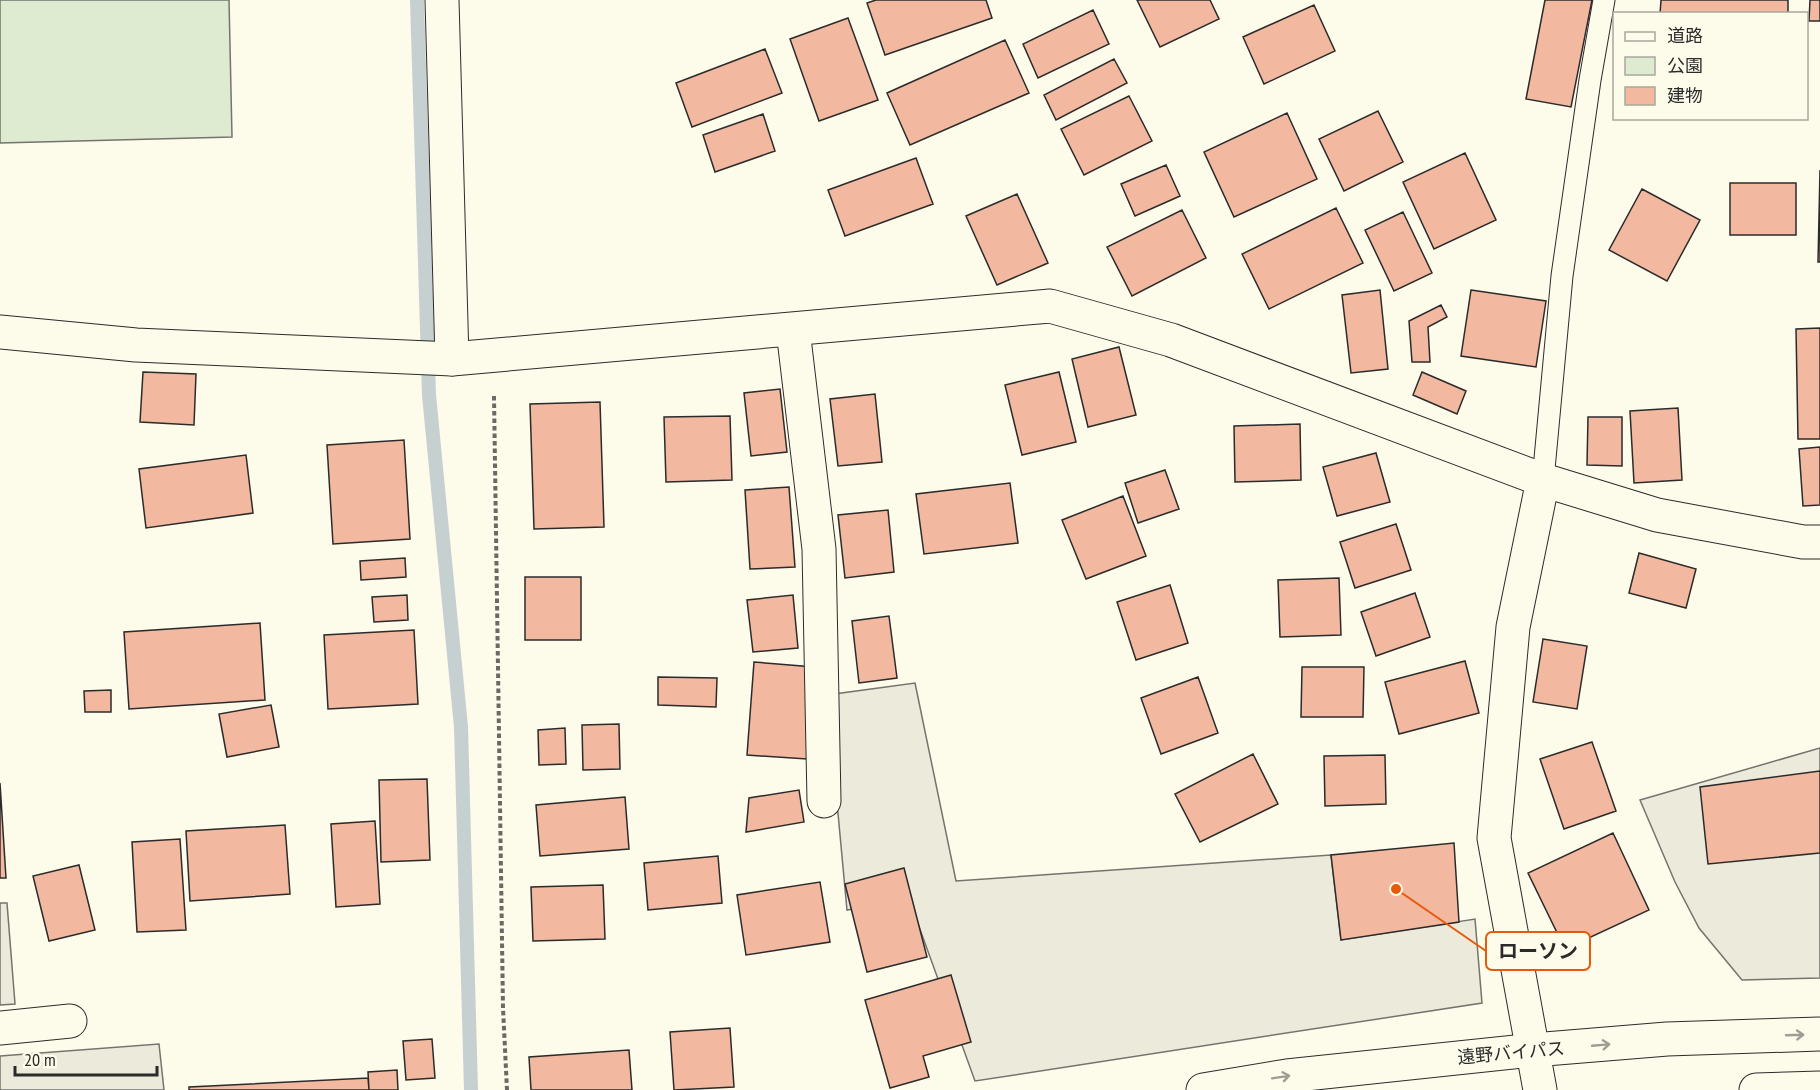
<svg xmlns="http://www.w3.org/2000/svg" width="1820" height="1090" viewBox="0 0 1820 1090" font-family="'PT Sans Narrow','Noto Sans JP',sans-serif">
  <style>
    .green { fill: #deebd1; stroke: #74746e; stroke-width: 1.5 }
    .parking { fill: #eceadb; stroke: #74746e; stroke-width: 1.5 }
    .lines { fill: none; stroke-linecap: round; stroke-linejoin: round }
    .stream { stroke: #c7d0d0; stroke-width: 14 }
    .building { fill: #f2b8a0; stroke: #2b2b2b; stroke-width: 1.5 }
    .service-casing { stroke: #2b2b2b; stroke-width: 23 }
    .minor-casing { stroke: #2b2b2b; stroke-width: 35 }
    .tertiary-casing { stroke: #2b2b2b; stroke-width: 35 }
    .trunk-casing { stroke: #2b2b2b; stroke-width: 35 }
    .path { stroke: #6a6964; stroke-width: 4; stroke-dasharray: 4.5 3; stroke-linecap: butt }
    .service { stroke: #fdfbea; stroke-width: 21 }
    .minor { stroke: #fdfbea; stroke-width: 33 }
    .tertiary { stroke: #fdfbea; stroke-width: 33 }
    .trunk { stroke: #fdfbea; stroke-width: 33 }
    .oneway { stroke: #9e9d94 }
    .labels { text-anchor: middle; stroke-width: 4.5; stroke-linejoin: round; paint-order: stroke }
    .street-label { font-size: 18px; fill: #2b2b2b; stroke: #fdfbea }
    .leader { fill: none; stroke: #e8590c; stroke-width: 2 }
    .callout-dot { fill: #e8590c; stroke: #fdfbea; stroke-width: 2 }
    .callout { fill: #fdfbea; stroke: #e8590c; stroke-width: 2 }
    .callout-label { font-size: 20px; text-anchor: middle; font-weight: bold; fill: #2b2b2b }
  </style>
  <rect width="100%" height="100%" fill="#fdfbea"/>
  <path class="green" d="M 0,0 L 229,0 L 232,137 L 0,143 Z"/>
  <path class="parking" d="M 915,683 L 956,881 L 1331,855 L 1341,940 L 1475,919 L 1482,1003 L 975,1081 L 909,899 L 847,910 L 827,695 Z
    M 1820,748 L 1820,978 L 1742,980 L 1699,928 L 1675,882 L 1640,800 Z
    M 0,903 L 7,903 L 15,1004 L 0,1005 Z
    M 159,1044 L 164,1090 L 0,1090 L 0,1056 Z"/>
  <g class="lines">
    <path class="stream" d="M 417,0 L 429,395 L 461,727 L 471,1090"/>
  </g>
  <path class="building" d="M 876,0 L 986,0 L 992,18 L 885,55 L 867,3 Z
    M 1137,0 L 1210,0 L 1219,19 L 1160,47 Z
    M 1545,0 L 1592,0 L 1571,107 L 1526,99 Z
    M 1661,0 L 1788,0 L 1788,14 L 1660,14 Z
    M 1810,0 L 1820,0 L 1820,21 L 1809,21 Z
    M 1314,5 L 1335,51 L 1264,84 L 1243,37 Z
    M 1093,10 L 1109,44 L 1038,78 L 1023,44 Z
    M 848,18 L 878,100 L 819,121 L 790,39 Z
    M 1005,40 L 1029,93 L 910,145 L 887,93 Z
    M 765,49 L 782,93 L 692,127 L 676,83 Z
    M 1114,59 L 1127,83 L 1056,120 L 1044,95 Z
    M 1129,96 L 1152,141 L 1084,175 L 1061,129 Z
    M 1378,111 L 1403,162 L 1344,191 L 1319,139 Z
    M 1287,113 L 1317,179 L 1234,217 L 1204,152 Z
    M 763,114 L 775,151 L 715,172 L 703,135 Z
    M 1465,153 L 1496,220 L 1434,249 L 1403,182 Z
    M 916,158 L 933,204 L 845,236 L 828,190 Z
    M 1166,165 L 1180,196 L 1135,216 L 1121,184 Z
    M 1820,170 L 1820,262 L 1818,262 Z
    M 1730,183 L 1796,183 L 1796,235 L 1730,235 Z
    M 1642,189 L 1700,220 L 1667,281 L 1609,250 Z
    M 1017,194 L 1048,263 L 997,285 L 966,216 Z
    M 1336,208 L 1363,263 L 1269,309 L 1242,254 Z
    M 1182,210 L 1206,258 L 1132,296 L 1107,247 Z
    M 1403,212 L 1432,273 L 1394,291 L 1365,230 Z
    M 1380,290 L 1388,369 L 1351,373 L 1342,295 Z
    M 1471,290 L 1546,301 L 1536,367 L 1461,356 Z
    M 1441,305 L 1447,317 L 1428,327 L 1430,362 L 1412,362 L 1409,321 Z
    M 1820,328 L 1820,439 L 1798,439 L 1796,329 Z
    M 1119,347 L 1136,415 L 1088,427 L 1072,359 Z
    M 143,372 L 196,374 L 194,425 L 140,422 Z
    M 1059,372 L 1076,442 L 1022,455 L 1005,385 Z
    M 1422,372 L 1466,391 L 1457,414 L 1413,395 Z
    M 780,389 L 787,452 L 751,456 L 744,393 Z
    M 875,394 L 882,462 L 838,466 L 830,399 Z
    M 600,402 L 604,527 L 534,529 L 530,404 Z
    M 1678,408 L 1682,480 L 1634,483 L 1630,411 Z
    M 730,416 L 732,480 L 666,482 L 664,417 Z
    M 1588,417 L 1622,417 L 1622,466 L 1587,465 Z
    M 1300,424 L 1301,480 L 1235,482 L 1234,426 Z
    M 404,440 L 410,539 L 333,544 L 327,445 Z
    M 1820,447 L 1820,505 L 1803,506 L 1799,449 Z
    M 1376,453 L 1390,502 L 1337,516 L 1323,467 Z
    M 246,455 L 253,513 L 146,528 L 139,469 Z
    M 1165,470 L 1179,509 L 1138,523 L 1125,483 Z
    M 1010,483 L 1018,543 L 924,554 L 916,494 Z
    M 789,487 L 795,567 L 750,569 L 745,490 Z
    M 1123,496 L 1146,556 L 1086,579 L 1062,520 Z
    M 888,510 L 894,572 L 845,578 L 838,515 Z
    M 1396,524 L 1411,570 L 1355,588 L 1340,542 Z
    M 1639,553 L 1696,569 L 1686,608 L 1629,593 Z
    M 405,558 L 406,577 L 361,580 L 360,561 Z
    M 525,577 L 581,577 L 581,640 L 525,640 Z
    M 1339,578 L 1341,635 L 1280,637 L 1278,580 Z
    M 1170,585 L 1188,643 L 1136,660 L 1117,602 Z
    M 1415,593 L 1430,637 L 1376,656 L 1361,612 Z
    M 407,595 L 408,620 L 374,622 L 372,597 Z
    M 793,595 L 798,648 L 753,652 L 747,600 Z
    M 889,616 L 897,678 L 859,683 L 852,621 Z
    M 260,623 L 265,700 L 129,709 L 124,632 Z
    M 414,630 L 418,704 L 328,709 L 324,635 Z
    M 1543,639 L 1587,646 L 1577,709 L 1533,702 Z
    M 1465,661 L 1479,713 L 1399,734 L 1385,682 Z
    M 754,662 L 814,667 L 807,759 L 747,755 Z
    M 1302,667 L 1364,667 L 1363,717 L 1301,717 Z
    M 658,677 L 717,678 L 716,707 L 658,705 Z
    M 1198,677 L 1218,733 L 1161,754 L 1141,698 Z
    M 111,690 L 111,712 L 85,712 L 84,691 Z
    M 271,705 L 279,747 L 227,757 L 219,714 Z
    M 619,724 L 620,769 L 583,770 L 582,725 Z
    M 565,728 L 566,764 L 539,765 L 538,730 Z
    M 1592,742 L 1616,811 L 1564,829 L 1540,759 Z
    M 1253,754 L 1278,804 L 1200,842 L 1175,794 Z
    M 1385,755 L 1386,804 L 1325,806 L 1324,756 Z
    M 1820,771 L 1820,853 L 1708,864 L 1700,787 Z
    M 427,779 L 430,860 L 381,862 L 379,780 Z
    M 0,783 L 6,878 L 0,878 Z
    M 799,790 L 804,822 L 746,832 L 749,798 Z
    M 625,797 L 629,849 L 540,856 L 536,805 Z
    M 375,821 L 380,904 L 336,907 L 331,824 Z
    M 285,825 L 290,894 L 190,901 L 186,831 Z
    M 1613,833 L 1649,910 L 1565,949 L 1528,873 Z
    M 180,839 L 186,930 L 137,932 L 132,842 Z
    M 1454,843 L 1459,922 L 1341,940 L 1331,855 Z
    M 718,856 L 722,903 L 648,910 L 644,863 Z
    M 79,865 L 95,930 L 49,941 L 33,876 Z
    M 904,868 L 927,957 L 867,972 L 845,884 Z
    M 820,882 L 830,942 L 746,955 L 737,895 Z
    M 603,885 L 605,939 L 533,941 L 531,887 Z
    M 951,975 L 971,1042 L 923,1056 L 929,1077 L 890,1088 L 865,1000 Z
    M 730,1028 L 734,1087 L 674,1090 L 670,1032 Z
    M 432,1039 L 435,1078 L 406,1080 L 403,1041 Z
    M 629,1050 L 632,1090 L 531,1090 L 529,1057 Z
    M 397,1070 L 398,1090 L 369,1090 L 368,1072 Z
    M 368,1078 L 369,1090 L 189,1090 L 189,1087 Z"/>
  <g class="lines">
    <defs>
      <path id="service" d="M 1543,480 L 1562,276 L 1590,80 L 1604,0"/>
      <path id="minor" d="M 793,330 L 819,549 L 824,801
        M 0,332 L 136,345 L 452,359 L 1050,306 L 1171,340 L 1543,480 L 1657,515 L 1803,542 L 1820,542
        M 0,1028 L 70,1021
        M 1540,1090 L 1494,838 L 1513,627 L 1543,480"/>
      <path id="tertiary" d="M 442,0 L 452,359"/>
      <path id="trunk" d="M 1203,1090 L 1287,1076 L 1533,1050 L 1667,1039 L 1820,1034
        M 1756,1090 L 1820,1088"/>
    </defs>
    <use href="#service" class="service-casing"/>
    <use href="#minor" class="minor-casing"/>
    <use href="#tertiary" class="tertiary-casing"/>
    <use href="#trunk" class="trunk-casing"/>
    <path class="path" d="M 494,396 L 503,1008 L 507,1090"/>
    <use href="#service" class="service"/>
    <use href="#minor" class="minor"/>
    <use href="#tertiary" class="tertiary"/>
    <use href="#trunk" class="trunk"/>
  </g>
  <defs><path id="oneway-shaft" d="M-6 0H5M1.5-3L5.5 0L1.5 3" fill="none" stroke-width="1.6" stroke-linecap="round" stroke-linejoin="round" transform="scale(1.5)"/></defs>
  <g class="oneway">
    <use href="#oneway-shaft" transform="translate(1795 1035) rotate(-2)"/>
    <use href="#oneway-shaft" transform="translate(1601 1045) rotate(-5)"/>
    <use href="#oneway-shaft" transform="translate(1281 1077) rotate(-9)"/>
  </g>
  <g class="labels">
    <g class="street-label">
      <text transform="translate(1511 1053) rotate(-5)" y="6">遠野バイパス</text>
    </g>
  </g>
  <path class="leader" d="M1396 889L1486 951"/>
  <circle class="callout-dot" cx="1396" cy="889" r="6"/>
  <rect class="callout" x="1486" y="932" width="104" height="38" rx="6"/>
  <g class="callout-label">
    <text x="1538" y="958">ローソン</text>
  </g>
  <rect x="1613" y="12" width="195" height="108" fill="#fdfbea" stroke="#a9a89e" stroke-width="1.5"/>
  <rect x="1625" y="32" width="30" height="9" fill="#fdfbea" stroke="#a9a89e" stroke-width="1.5"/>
  <text x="1667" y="42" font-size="18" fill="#2b2b2b">道路</text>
  <rect x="1625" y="57" width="30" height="18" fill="#deebd1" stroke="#a9a89e" stroke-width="1.5"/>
  <text x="1667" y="72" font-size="18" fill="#2b2b2b">公園</text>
  <rect x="1625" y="87" width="30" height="18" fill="#f2b8a0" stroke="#a9a89e" stroke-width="1.5"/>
  <text x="1667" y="102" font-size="18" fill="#2b2b2b">建物</text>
  <path d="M15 1066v9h142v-9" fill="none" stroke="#2b2b2b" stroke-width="3"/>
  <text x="24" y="1066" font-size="18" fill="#2b2b2b" stroke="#fdfbea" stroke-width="4.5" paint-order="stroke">20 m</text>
</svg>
